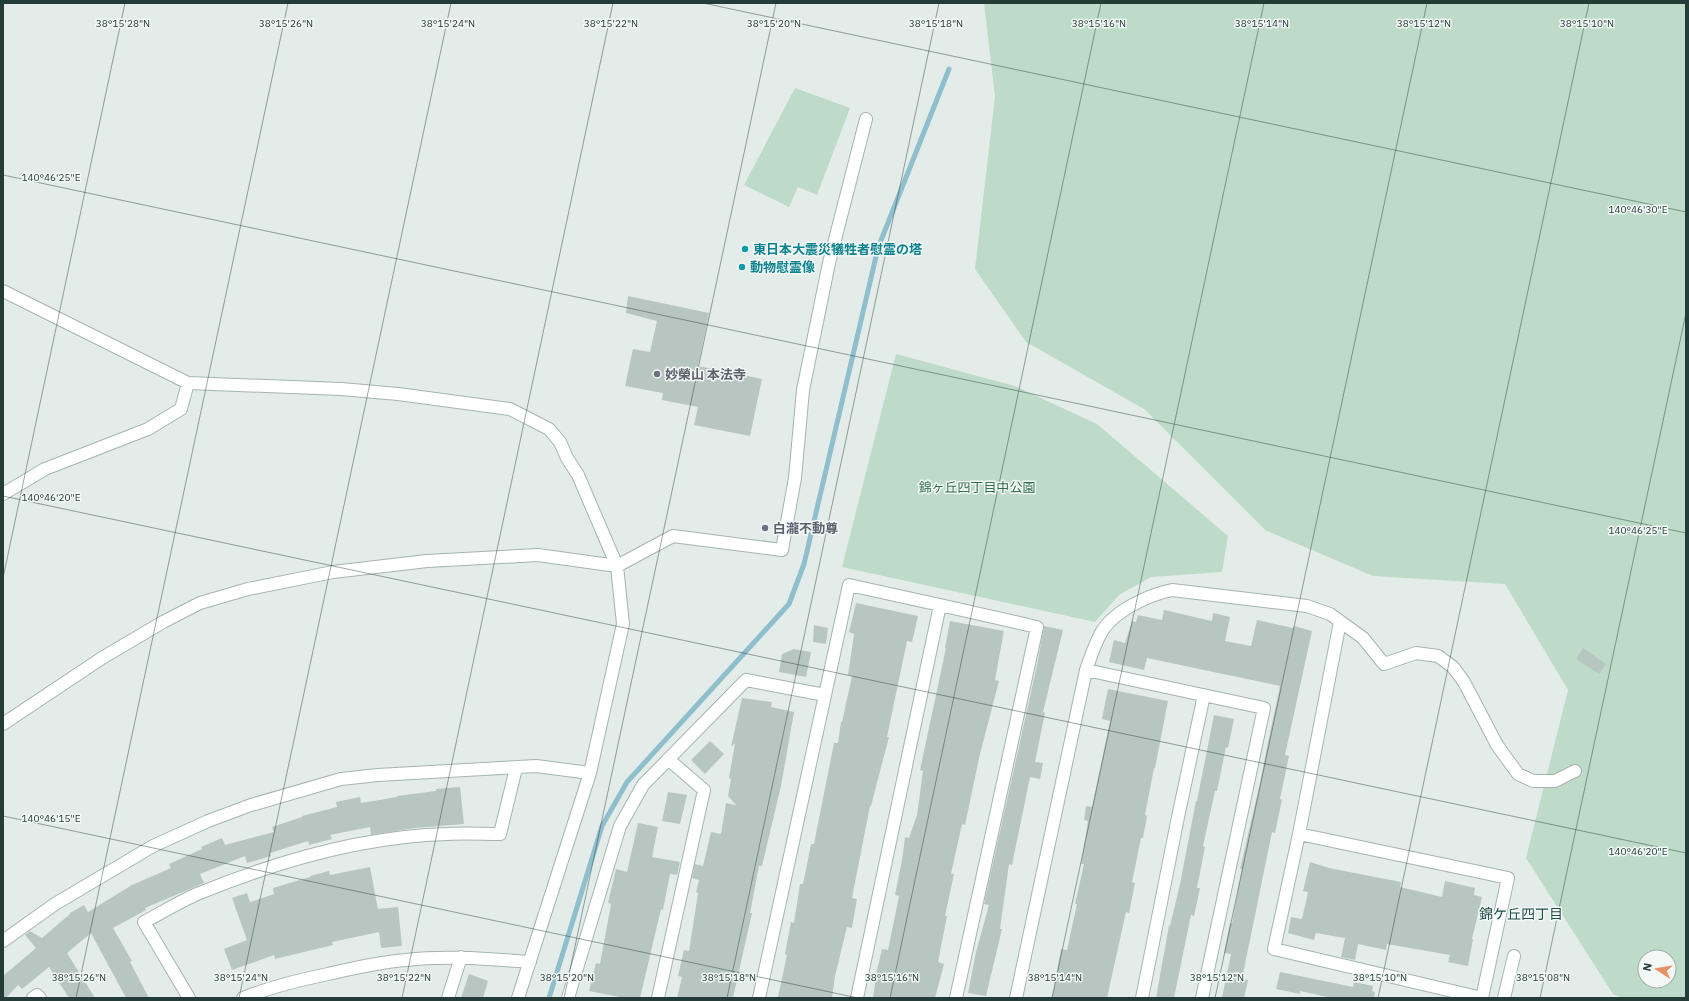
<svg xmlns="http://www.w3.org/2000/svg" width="1689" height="1001" viewBox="0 0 1689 1001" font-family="'IBM Plex Sans','Noto Sans JP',sans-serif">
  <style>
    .green { fill: #bddbc8; fill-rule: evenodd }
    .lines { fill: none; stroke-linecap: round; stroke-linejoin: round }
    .stream { stroke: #8fbecd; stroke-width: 5 }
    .building { fill: #b8c6c2 }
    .minor-casing { stroke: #a6b4b0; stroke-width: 14 }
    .minor { stroke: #fff; stroke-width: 12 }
    .ticks { fill: none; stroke: #243c38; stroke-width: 1; stroke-opacity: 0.45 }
    .culture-dot { fill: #0f9aa8; stroke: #f3f8f6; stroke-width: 1.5 }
    .worship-dot { fill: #6b7280; stroke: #f3f8f6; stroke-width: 1.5 }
    .labels { text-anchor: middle; stroke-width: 3; stroke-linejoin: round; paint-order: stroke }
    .culture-label { font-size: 13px; font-weight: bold; fill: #0d838f; stroke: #f3f8f6; text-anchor: start }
    .worship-label { font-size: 13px; font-weight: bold; fill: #5b616d; stroke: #f3f8f6; text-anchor: start }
    .park-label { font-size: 13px; fill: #31704f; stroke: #f3f8f6 }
    .neighbourhood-label { font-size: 14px; fill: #214d46; stroke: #f3f8f6 }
    .ticks-label { font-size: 10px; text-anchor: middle; fill: #243c38; stroke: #f3f8f6; stroke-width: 3; stroke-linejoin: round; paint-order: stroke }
  </style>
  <rect width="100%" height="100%" fill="#e3ece9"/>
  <path class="green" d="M 984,3 L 1686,3 L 1686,998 L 1623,998 L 1613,994 L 1526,858 L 1568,690 L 1505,584 L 1373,576 L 1265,530 L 1144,409 L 1026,342 L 975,269 L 995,97 ZM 1645,957 L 1669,957 L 1669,981 L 1645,981 Z
    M 795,88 L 850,108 L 817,195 L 798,187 L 789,207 L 744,185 Z
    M 896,354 L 1015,386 L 1097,424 L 1228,536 L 1222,572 L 1151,577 L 1119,595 L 1095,622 L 842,567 Z"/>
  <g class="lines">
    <path class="stream" d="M 549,998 L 602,826 L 627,782 L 789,604 L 804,564 L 878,248 L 949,69"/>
  </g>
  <path class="building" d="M 628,296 L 709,313 L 698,366 L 762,379 L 750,436 L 694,425 L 698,407 L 662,400 L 663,393 L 625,386 L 633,349 L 650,352 L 657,321 L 626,313 Z
    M 856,603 L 918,616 L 912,642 L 907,641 L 887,737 L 889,737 L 871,806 L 870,806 L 852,898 L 857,899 L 852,928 L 847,927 L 835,976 L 832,998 L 778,997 L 787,955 L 785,954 L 791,922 L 794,923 L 800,884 L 803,884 L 811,844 L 814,844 L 834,743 L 838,743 L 841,722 L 842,722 L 852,676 L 848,675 L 854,634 L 849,632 Z
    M 1164,610 L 1212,621 L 1213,613 L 1230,617 L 1225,641 L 1251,646 L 1257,620 L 1293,628 L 1294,626 L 1312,631 L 1285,755 L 1289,756 L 1280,799 L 1282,800 L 1275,833 L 1272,832 L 1242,979 L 1248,980 L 1244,998 L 1222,998 L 1231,954 L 1224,953 L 1230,923 L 1232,923 L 1242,869 L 1240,869 L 1260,783 L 1268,742 L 1280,686 L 1147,658 L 1144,670 L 1109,662 L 1114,640 L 1125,643 L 1132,621 L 1136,622 L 1138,615 L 1162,620 Z
    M 950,621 L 1004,631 L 995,680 L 999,681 L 980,754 L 965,825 L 962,824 L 951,874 L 954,874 L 945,916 L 947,916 L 938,962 L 944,964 L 935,998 L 873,998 L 877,970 L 882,949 L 888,950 L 899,896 L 895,895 L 902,860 L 905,837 L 909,838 L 917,815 L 923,771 L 920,770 L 946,648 L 945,648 Z
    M 814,625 L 828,628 L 826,644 L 813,642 Z
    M 1044,626 L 1063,630 L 1043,712 L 1045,713 L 1035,762 L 1043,763 L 1040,779 L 1030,777 L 1012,865 L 1009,864 L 1000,929 L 1002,929 L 986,996 L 968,993 L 976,952 L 989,905 L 984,904 L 1037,665 Z
    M 1583,648 L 1606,664 L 1599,674 L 1576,659 Z
    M 794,649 L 811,652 L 806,677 L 779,672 L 782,654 Z
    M 1108,689 L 1168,701 L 1155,768 L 1154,768 L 1145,815 L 1147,816 L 1143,838 L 1141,838 L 1132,882 L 1135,883 L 1129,913 L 1126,912 L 1107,998 L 1052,998 L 1061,949 L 1067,950 L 1077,904 L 1075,904 L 1084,864 L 1081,864 L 1087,827 L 1088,821 L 1084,820 L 1086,806 L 1092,807 L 1110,721 L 1102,719 Z
    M 742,698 L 772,702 L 771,707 L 794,712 L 781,786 L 762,866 L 759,866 L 750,913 L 752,913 L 733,998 L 677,998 L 682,977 L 678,976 L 684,950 L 689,951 L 698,893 L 696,892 L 699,880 L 692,878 L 695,864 L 703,866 L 711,832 L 721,834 L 726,803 L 736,805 L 728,796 L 731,779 L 729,778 L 735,743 L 731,747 Z
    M 1214,715 L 1234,719 L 1228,748 L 1226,747 L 1217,791 L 1215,791 L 1203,846 L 1205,847 L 1197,888 L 1200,888 L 1194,916 L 1191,915 L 1174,998 L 1156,998 L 1169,925 L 1170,926 L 1180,884 L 1196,801 L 1197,801 Z
    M 710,741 L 724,754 L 705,774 L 691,760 Z
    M 460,787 L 464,824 L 415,828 L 371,835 L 370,827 L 330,835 L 332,839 L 309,845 L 308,841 L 270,853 L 271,856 L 247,863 L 245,856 L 200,874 L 204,883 L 145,908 L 146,910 L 113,928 L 132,961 L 130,962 L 149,998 L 126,998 L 91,933 L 67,953 L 95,998 L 69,998 L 49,967 L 22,989 L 18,985 L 6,998 L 3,998 L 3,976 L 36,948 L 25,935 L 30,931 L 42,938 L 70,914 L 70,913 L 84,905 L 88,912 L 132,885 L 171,868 L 169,864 L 202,849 L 201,847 L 222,838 L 225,845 L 274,832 L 272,827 L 302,817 L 302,816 L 337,807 L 336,802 L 360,797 L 361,803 L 397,797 L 397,796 L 436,791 L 436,789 Z
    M 668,792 L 687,795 L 680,824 L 662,821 Z
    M 638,823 L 658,827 L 652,857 L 680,862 L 677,875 L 670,874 L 663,910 L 661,909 L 640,998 L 624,998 L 589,991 L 596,963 L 600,964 L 611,904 L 608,903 L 616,869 L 627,872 Z
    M 1310,862 L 1329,868 L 1401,882 L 1400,887 L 1442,897 L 1445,881 L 1475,888 L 1474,895 L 1482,897 L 1472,939 L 1473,939 L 1468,966 L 1448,962 L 1450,955 L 1387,944 L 1386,950 L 1358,944 L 1355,960 L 1341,957 L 1345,938 L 1316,933 L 1314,940 L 1288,933 L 1291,917 L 1302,919 L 1308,892 L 1303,891 Z
    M 370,867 L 378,909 L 398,907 L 402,946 L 381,948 L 379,932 L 332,942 L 333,945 L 275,959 L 274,955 L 232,970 L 224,949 L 247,940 L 232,898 L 247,893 L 250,902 L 274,894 L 273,888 L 310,877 L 310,876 L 329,871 L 330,875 Z
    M 1280,972 L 1353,987 L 1354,982 L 1373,986 L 1372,991 L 1375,992 L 1374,998 L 1332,998 L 1300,991 L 1300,994 L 1276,989 Z
    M 469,974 L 488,981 L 483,998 L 461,998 Z"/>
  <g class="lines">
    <defs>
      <path id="minor" d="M 3,291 L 188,383 L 341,389 L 398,394 L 510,409 L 549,429 L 560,442 L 567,458 L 578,475 L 617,566 L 623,624 L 590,773 L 518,998
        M 3,494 L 45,469 L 148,429 L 181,409 L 188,383
        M 940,605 L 1037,627 L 956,998
        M 1086,670 L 1264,708 L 1202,998
        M 3,724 L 102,658 L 163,622 L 200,603 L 248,589 L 333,572 L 427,561 L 538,555 L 617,566 L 673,536 L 782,550 L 795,478 L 803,390 L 829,263 L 866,119
        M 1299,834 L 1274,949 L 1482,998 L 1508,878 L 1299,834 L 1340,622
        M 3,941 L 55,904 L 153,846 L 208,821 L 251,805 L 341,779 L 378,775 L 536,766 L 590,773
        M 33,998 L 37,995 L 40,998
        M 189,998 L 144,922 C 161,913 179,902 197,894 C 275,862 364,836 448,834 C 465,833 483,834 500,834 L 516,768
        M 243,998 C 270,987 299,980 328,974 C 354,968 379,962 406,960 C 447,955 489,959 530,962
        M 448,998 L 461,957
        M 568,998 L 620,826 L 643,785 L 746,680 L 825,695
        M 658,998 L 704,790 L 668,759
        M 759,998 L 849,585 L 940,605 L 857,998
        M 1016,998 L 1086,670 C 1090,659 1094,646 1100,635 C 1111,612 1148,595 1172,590 L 1307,606 L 1330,614 L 1363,638 L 1384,664 L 1416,653 L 1438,656 L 1453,667 L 1464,682 L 1497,745 L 1518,774 L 1533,781 L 1555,781 L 1575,771
        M 1142,998 L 1178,817 L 1204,695
        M 1504,998 L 1514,956"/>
    </defs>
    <use href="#minor" class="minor-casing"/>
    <use href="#minor" class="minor"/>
  </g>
  <path class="ticks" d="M 703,3 L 1686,212M 3,175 L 1686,533M 3,496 L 1686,853M 3,578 L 125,3M 3,816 L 858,998M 76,998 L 288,3M 239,998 L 451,3M 402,998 L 613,3M 564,998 L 776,3M 727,998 L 939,3M 890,998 L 1101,3M 1052,998 L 1264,3M 1215,998 L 1427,3M 1378,998 L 1589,3M 1540,998 L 1686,313"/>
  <g class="culture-dot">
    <circle cx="745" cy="249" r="4"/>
    <circle cx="742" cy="267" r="4"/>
  </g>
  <g class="worship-dot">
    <circle cx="657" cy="374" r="4"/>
    <circle cx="765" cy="528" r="4"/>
  </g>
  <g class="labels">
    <g class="culture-label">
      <text x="753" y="254">東日本大震災犠牲者慰霊の塔</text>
      <text x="750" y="272">動物慰霊像</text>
    </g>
    <g class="worship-label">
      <text x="665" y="379">妙榮山 本法寺</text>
      <text x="773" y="533">白瀧不動尊</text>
    </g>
    <g class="park-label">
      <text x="977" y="492">錦ヶ丘四丁目中公園</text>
    </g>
    <g class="neighbourhood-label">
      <text x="1521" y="919">錦ケ丘四丁目</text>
    </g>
  </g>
  <g class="ticks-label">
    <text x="123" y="27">38°15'28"N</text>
    <text x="286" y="27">38°15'26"N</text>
    <text x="448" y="27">38°15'24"N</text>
    <text x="611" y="27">38°15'22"N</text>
    <text x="774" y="27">38°15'20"N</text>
    <text x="936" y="27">38°15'18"N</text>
    <text x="1099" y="27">38°15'16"N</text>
    <text x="1262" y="27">38°15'14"N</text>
    <text x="1424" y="27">38°15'12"N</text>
    <text x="1587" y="27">38°15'10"N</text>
    <text x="51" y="181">140°46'25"E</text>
    <text x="1638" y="213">140°46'30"E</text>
    <text x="51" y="501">140°46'20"E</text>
    <text x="1638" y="534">140°46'25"E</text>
    <text x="51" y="822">140°46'15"E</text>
    <text x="1638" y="855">140°46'20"E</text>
    <text x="79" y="981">38°15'26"N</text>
    <text x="241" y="981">38°15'24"N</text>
    <text x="404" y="981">38°15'22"N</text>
    <text x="567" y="981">38°15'20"N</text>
    <text x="729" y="981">38°15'18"N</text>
    <text x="892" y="981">38°15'16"N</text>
    <text x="1055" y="981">38°15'14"N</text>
    <text x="1217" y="981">38°15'12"N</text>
    <text x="1380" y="981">38°15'10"N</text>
    <text x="1543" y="981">38°15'08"N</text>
  </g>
  <rect width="1689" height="1001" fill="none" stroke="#243c38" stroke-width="8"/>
  <g transform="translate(1657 969) rotate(282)"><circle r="19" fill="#f3f8f6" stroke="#a0adaa"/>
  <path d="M0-3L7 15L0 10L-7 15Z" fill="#e89164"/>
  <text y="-6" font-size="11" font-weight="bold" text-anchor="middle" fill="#243c38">N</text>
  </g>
</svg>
